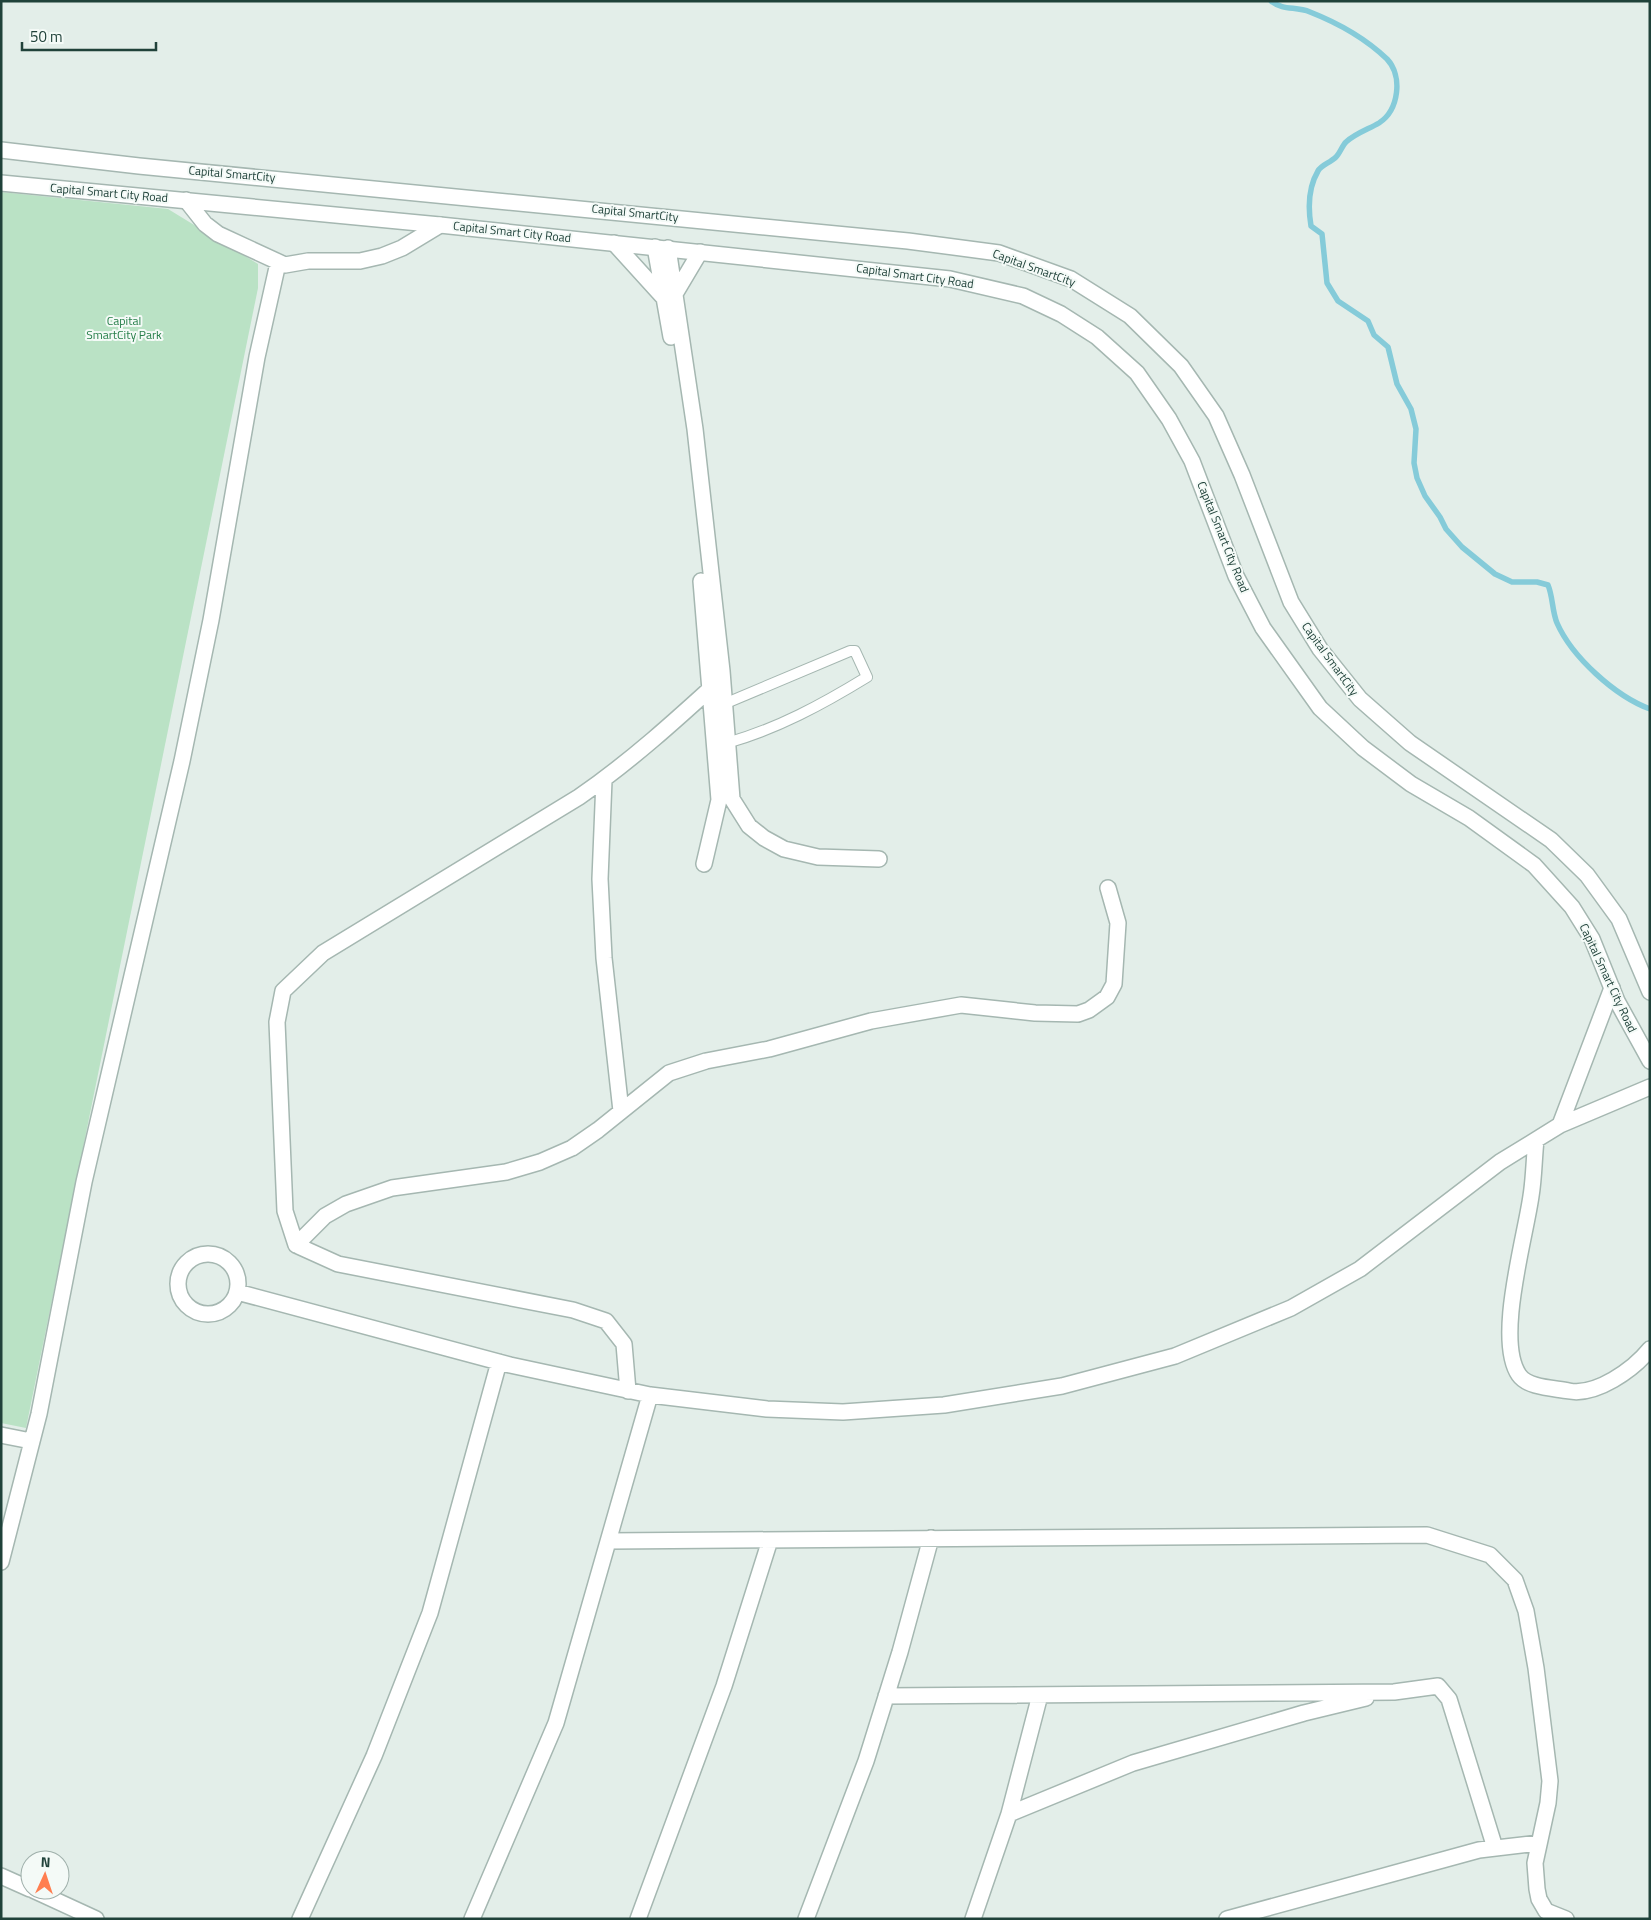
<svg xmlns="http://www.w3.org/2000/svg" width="1651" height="1920" viewBox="0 0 1651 1920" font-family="'Titillium Web',sans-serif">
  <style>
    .green { fill: #bae2c5 }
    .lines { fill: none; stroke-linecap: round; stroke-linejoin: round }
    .stream { stroke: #85cbd9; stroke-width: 5.5 }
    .service-casing { stroke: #a5b7b1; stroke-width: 12 }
    .minor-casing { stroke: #a5b7b1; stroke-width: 18 }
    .tertiary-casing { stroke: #a5b7b1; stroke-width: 18 }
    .service { stroke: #fff; stroke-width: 10 }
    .minor { stroke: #fff; stroke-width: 15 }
    .tertiary { stroke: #fff; stroke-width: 15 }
    .labels { text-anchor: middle; stroke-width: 4; stroke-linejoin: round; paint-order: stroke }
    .street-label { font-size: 12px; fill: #20423a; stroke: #f4faf7 }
    .park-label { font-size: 12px; fill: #257e49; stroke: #f4faf7 }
  </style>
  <rect width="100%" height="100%" fill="#e3eee9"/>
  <path class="green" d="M 1,192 L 168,209 L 258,264 L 258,288 L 26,1428 L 1,1423 Z"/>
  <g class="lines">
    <path class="stream" d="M 1271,1 C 1284,11 1295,6 1310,12 C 1338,23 1365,38 1387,59 C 1403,76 1399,110 1379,123 C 1369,129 1356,133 1346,142 C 1342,146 1340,153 1336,157 C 1330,163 1321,165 1318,171 C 1308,188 1308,208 1311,226 L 1322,234 L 1327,283 L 1338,301 L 1368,321 L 1374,335 L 1388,347 L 1397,384 L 1411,409 L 1416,429 L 1414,463 L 1417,478 L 1425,496 L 1440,517 L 1446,529 L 1462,547 L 1495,574 L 1512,582 L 1537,582 L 1548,585 C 1553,597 1552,611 1557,623 C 1572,657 1615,696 1650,709"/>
    <defs>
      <path id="service" d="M 724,704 L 850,651 L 855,651 L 867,677 C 823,704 777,729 727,743"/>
      <path id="minor" d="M 186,200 L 205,224 L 218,234 L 285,265 L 308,261 L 360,261 L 382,256 L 402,248 L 440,225
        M 614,243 L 663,297
        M 655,247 L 671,337
        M 668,248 L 695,429 L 722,671 L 732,799 L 749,826 L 764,838 L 784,849 L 818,857 L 879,859
        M 675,294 L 700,252
        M 701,581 L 719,800 L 704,864
        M 604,780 L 600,879 L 604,958 L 621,1111
        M 1560,1125 L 1612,988
        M 1536,1140 C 1534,1158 1534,1178 1531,1196 C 1525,1239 1495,1340 1519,1375 C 1528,1388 1554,1388 1569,1391 C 1596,1396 1633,1370 1650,1349
        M 296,1245 L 325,1216 L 346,1204 L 392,1188 L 506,1172 L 540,1162 L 572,1148 L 598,1130 L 669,1073 L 706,1061 L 769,1049 L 871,1021 L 961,1005 L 1035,1013 L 1078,1014 L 1089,1010 L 1107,997 L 1114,984 L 1118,923 L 1108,888
        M178 1284a30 30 0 1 1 60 0a30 30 0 1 1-60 0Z
        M 237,1292 L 510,1365 L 650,1395 L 767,1409 L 843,1412 L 944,1405 L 1062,1386 L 1175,1356 L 1291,1308 L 1360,1269 L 1500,1162 L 1560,1125 L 1650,1087
        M 628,1391 L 624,1344 L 606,1321 L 573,1310 L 338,1264 L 296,1245 L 285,1211 L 277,1022 L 283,991 L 323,953 L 579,797 C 631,761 676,720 722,678
        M 1,1435 L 31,1441
        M 609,1541 L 1427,1535 L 1490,1555 L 1515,1580 L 1526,1611 L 1536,1668 L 1550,1781 L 1548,1803 L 1535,1863 L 1537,1889 L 1539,1899 L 1546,1911 L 1566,1919
        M 1,1562 L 39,1414 L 84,1182 L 182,761 L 211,620 L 257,357 L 278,263
        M 886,1696 L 1394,1692 L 1438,1686 L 1449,1699 L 1495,1848
        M 1009,1814 L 1133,1763 L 1304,1713 L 1366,1698
        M 1,1876 L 30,1889
        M 33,1890 L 96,1919
        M 300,1919 L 374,1756 L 430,1613 L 499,1362
        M 472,1919 L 556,1723 L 650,1395
        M 638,1919 L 724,1686 L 770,1540
        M 806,1919 L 866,1761 L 900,1652 L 931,1538
        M 973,1919 L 1009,1814 L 1040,1695
        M 1227,1919 L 1479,1850 L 1539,1843"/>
      <path id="tertiary" d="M 1,150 L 139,166 L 908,241 L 999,253 L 1071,279 L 1130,316 L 1181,366 L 1216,416 L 1242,475 L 1291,602 L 1320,649 L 1360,699 L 1410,743 L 1551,840 L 1587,875 L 1619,919 L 1650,992
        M 1,183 L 440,225 L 950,279 L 1023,296 L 1061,314 L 1097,337 L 1137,373 L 1169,419 L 1192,461 L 1236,576 L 1263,628 L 1320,708 L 1363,748 L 1411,784 L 1469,818 L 1534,865 L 1572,907 L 1592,939 L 1617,1001 L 1650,1061"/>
    </defs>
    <use href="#service" class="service-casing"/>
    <use href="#minor" class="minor-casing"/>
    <use href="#tertiary" class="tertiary-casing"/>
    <use href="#service" class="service"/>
    <use href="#minor" class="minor"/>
    <use href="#tertiary" class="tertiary"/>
  </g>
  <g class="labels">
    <g class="street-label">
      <text transform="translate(232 174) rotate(5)" y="4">Capital SmartCity</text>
      <text transform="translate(109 193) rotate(5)" y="4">Capital Smart City Road</text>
      <text transform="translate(635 213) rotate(6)" y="4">Capital SmartCity</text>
      <text transform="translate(512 232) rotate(6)" y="4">Capital Smart City Road</text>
      <text transform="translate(1034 268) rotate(20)" y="4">Capital SmartCity</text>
      <text transform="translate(915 276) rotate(8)" y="4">Capital Smart City Road</text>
      <text transform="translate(1223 537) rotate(68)" y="4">Capital Smart City Road</text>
      <text transform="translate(1330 659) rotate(54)" y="4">Capital SmartCity</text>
      <text transform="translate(1608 978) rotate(65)" y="4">Capital Smart City Road</text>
    </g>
    <g class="park-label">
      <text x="124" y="325">Capital<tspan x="124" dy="14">SmartCity Park</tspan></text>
    </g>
  </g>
  <rect width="1651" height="1920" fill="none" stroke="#20423a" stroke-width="5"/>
  <g transform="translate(45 1875) rotate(3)"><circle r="24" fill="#f4faf7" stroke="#9fb0ab"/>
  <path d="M0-4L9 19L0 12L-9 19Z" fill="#ff7e50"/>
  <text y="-8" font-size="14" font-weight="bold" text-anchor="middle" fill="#20423a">N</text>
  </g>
  <path d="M22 42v8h134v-8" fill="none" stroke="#20423a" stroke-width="2.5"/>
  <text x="30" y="42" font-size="15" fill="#20423a" stroke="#f4faf7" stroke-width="4" paint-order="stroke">50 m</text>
</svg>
